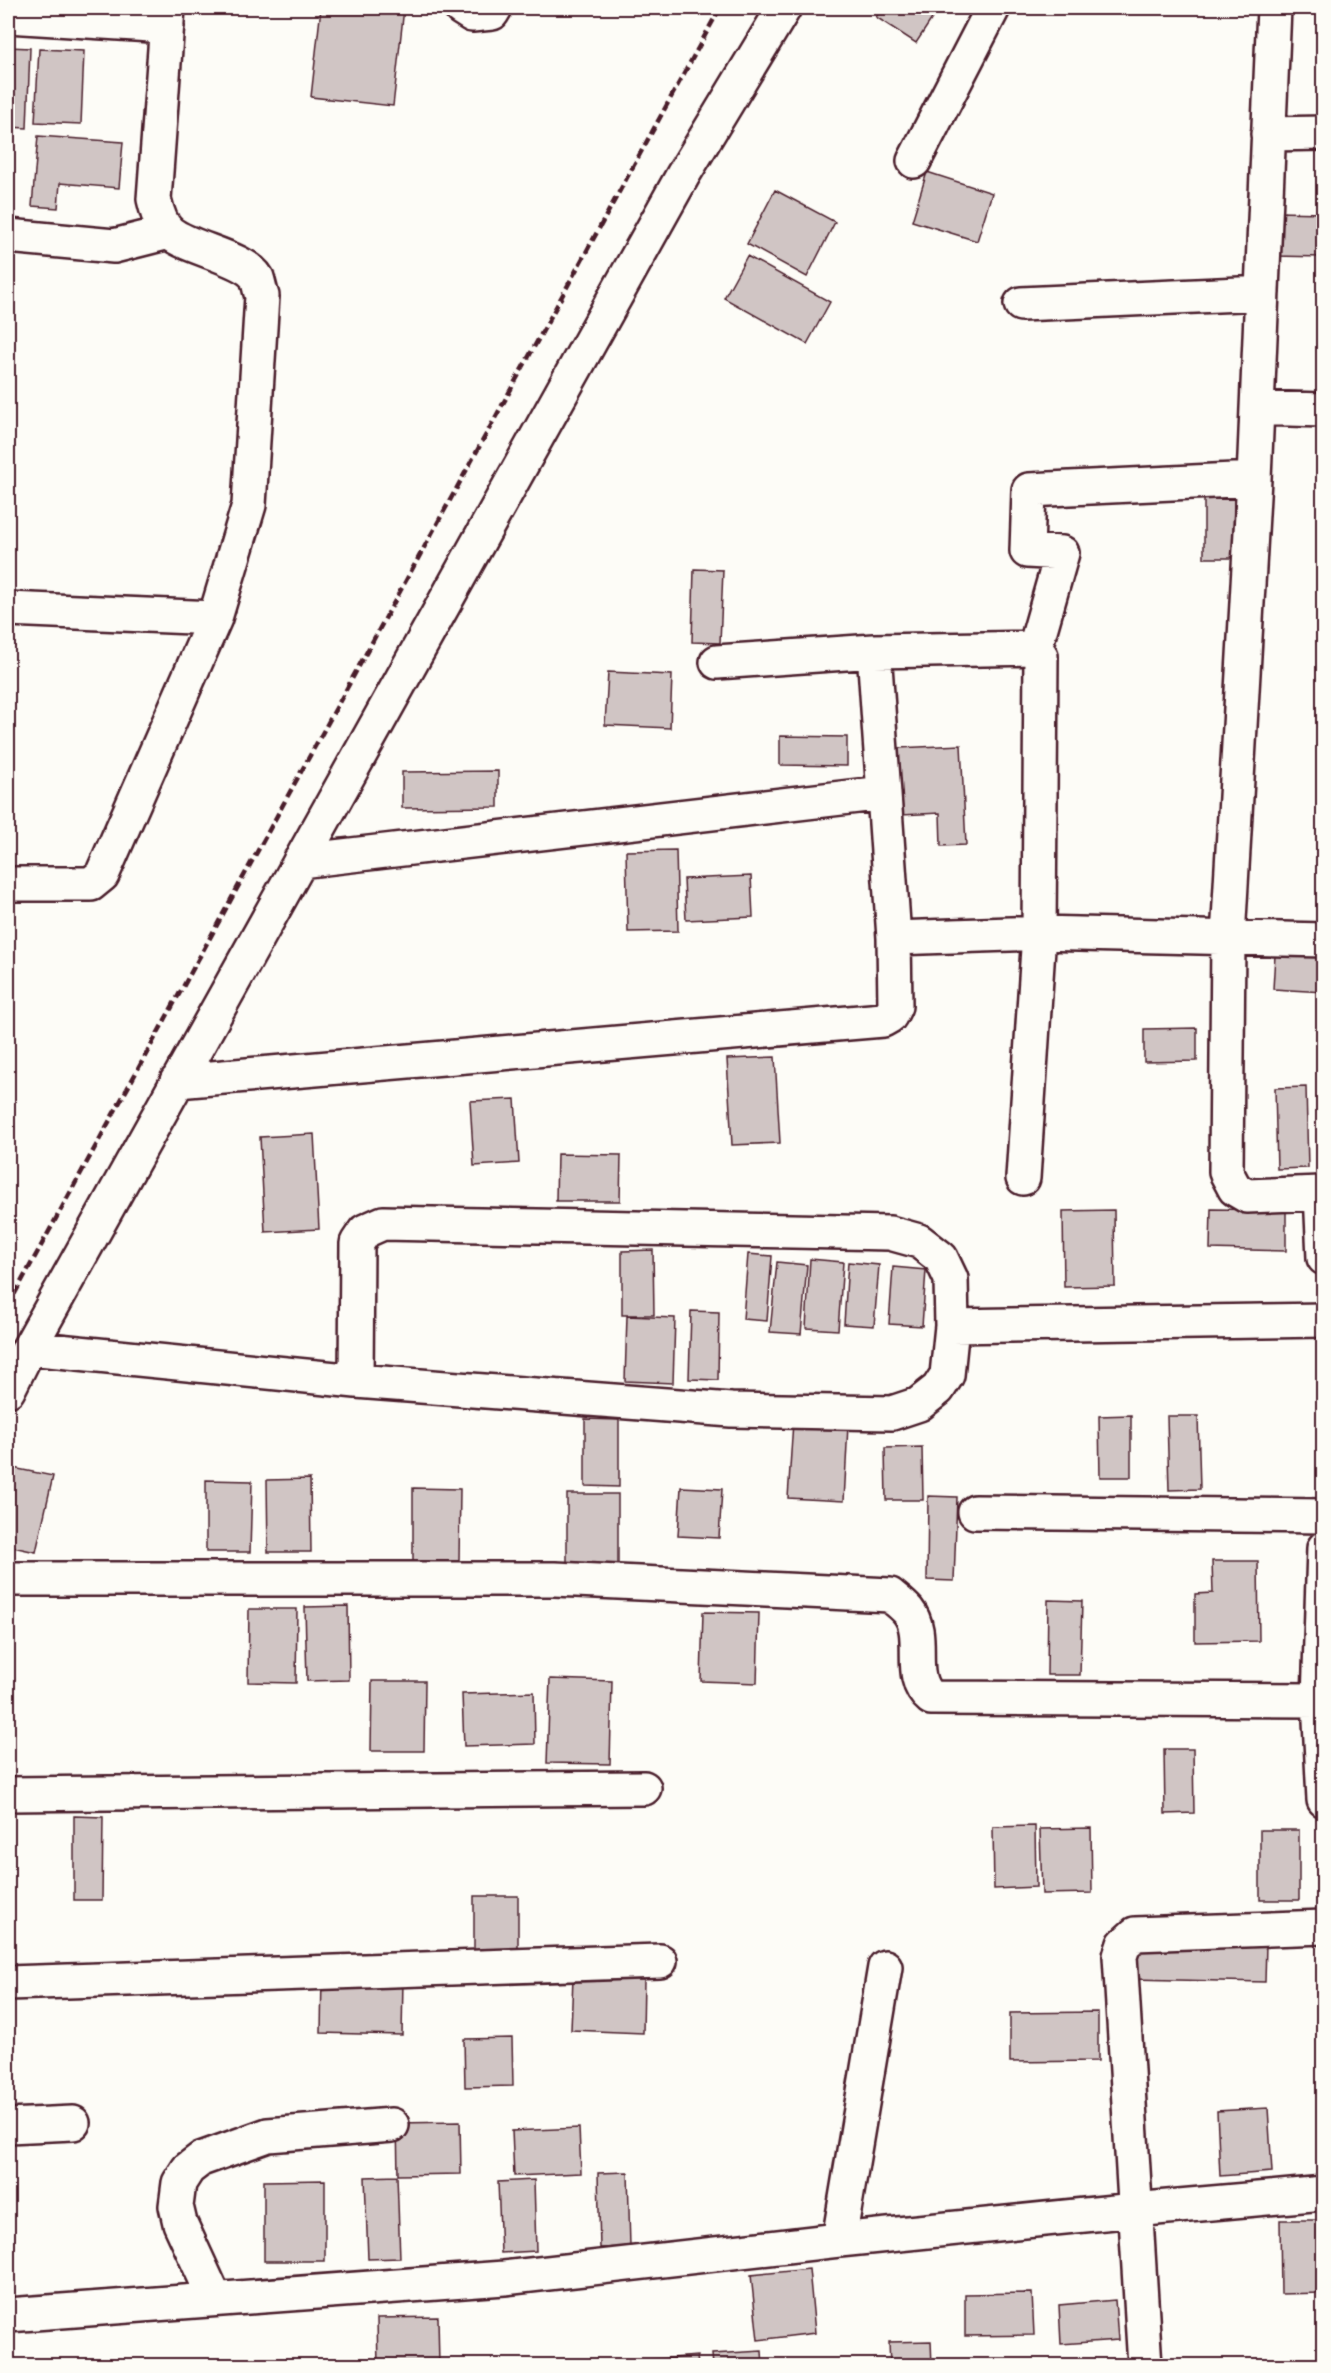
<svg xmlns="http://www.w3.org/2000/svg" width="1331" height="2373" viewBox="0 0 1331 2373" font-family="'Architects Daughter',sans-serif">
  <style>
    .building { fill: #d0c5c4; stroke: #4a1f2b; stroke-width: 1.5 }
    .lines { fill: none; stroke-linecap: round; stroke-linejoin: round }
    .minor-casing { stroke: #4a1f2b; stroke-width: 38 }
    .minor { stroke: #fdfcf7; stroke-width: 33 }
    .rail { stroke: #4a1f2b; stroke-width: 4.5; stroke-dasharray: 9 4.5; stroke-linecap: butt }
  </style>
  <rect width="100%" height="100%" fill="#fdfcf7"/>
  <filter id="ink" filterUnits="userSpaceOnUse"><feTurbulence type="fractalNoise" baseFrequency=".0167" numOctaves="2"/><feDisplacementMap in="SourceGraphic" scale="12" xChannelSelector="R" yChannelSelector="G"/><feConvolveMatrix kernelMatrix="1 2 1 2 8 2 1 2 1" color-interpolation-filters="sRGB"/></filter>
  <g filter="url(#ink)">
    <path class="building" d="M 321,8 L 404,8 L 393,106 L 311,97 Z
      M 882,8 L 939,8 L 916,43 L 876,17 Z
      M 8,47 L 30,48 L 27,128 L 8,127 Z
      M 39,49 L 84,51 L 81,124 L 35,122 Z
      M 38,136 L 123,142 L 119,188 L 60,183 L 58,208 L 32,206 Z
      M 927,172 L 992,193 L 977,241 L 912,221 Z
      M 775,190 L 835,222 L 807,277 L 747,244 Z
      M 1276,212 L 1324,213 L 1324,257 L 1275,256 Z
      M 747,256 L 830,302 L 807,344 L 724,298 Z
      M 1204,490 L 1234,490 L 1233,558 L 1204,558 Z
      M 694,569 L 723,570 L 720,643 L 692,642 Z
      M 608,672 L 672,675 L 670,728 L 605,725 Z
      M 780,736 L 847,737 L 847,766 L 780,765 Z
      M 961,745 L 966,845 L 941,846 L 940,813 L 901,815 L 898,748 Z
      M 498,771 L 498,807 L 402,808 L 402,772 Z
      M 676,850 L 678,931 L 628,932 L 626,851 Z
      M 751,876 L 753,917 L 686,920 L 684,879 Z
      M 1275,955 L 1324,957 L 1324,992 L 1273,989 Z
      M 1197,1028 L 1197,1061 L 1144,1062 L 1144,1029 Z
      M 775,1057 L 780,1143 L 732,1145 L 727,1059 Z
      M 1306,1087 L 1308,1168 L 1277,1169 L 1275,1088 Z
      M 515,1099 L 519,1163 L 474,1166 L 470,1101 Z
      M 314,1134 L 319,1229 L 265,1232 L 260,1137 Z
      M 557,1154 L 621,1155 L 620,1201 L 556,1201 Z
      M 1211,1209 L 1286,1210 L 1286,1251 L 1210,1249 Z
      M 1114,1210 L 1115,1286 L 1064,1287 L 1063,1211 Z
      M 653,1250 L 654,1315 L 622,1315 L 622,1251 Z
      M 748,1254 L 772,1256 L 767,1321 L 743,1319 Z
      M 810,1259 L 843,1262 L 838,1330 L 806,1328 Z
      M 777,1262 L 807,1265 L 801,1334 L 770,1332 Z
      M 848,1262 L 879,1265 L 874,1326 L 844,1324 Z
      M 893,1267 L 926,1270 L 922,1326 L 889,1324 Z
      M 691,1311 L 719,1312 L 718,1380 L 689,1379 Z
      M 627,1316 L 675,1318 L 673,1383 L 625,1381 Z
      M 1131,1415 L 1131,1477 L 1100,1477 L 1099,1416 Z
      M 1167,1416 L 1198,1416 L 1200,1489 L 1169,1490 Z
      M 585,1419 L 619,1420 L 619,1487 L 585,1486 Z
      M 793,1422 L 848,1425 L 844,1501 L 788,1498 Z
      M 922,1447 L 923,1500 L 886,1500 L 885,1448 Z
      M 8,1467 L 53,1476 L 36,1552 L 8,1546 Z
      M 310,1479 L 311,1552 L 268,1552 L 267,1480 Z
      M 206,1480 L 252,1481 L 250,1552 L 206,1552 Z
      M 681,1487 L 722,1489 L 719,1538 L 678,1536 Z
      M 413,1488 L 460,1489 L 459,1561 L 413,1561 Z
      M 567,1494 L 618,1494 L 618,1569 L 567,1569 Z
      M 928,1496 L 957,1497 L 954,1581 L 927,1580 Z
      M 1212,1561 L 1258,1561 L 1259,1641 L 1195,1642 L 1195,1594 L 1213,1593 Z
      M 1048,1600 L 1082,1601 L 1080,1675 L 1047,1675 Z
      M 348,1606 L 349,1680 L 307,1681 L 305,1607 Z
      M 249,1609 L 297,1609 L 296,1683 L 248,1682 Z
      M 703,1612 L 759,1613 L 757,1683 L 701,1681 Z
      M 550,1679 L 612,1681 L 610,1764 L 547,1763 Z
      M 372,1681 L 425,1681 L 424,1751 L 371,1751 Z
      M 534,1692 L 535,1744 L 464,1746 L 462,1694 Z
      M 1164,1749 L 1193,1749 L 1194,1813 L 1165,1814 Z
      M 74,1816 L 103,1817 L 102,1900 L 74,1900 Z
      M 1035,1826 L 1036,1887 L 994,1889 L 993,1827 Z
      M 1091,1828 L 1092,1893 L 1042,1894 L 1040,1829 Z
      M 1260,1830 L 1299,1830 L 1299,1900 L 1260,1900 Z
      M 474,1896 L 518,1896 L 518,1950 L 474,1950 Z
      M 1132,1941 L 1266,1944 L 1265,1982 L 1131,1979 Z
      M 322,1977 L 403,1979 L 402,2035 L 321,2033 Z
      M 573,1977 L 644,1980 L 643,2033 L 571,2030 Z
      M 1098,2012 L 1098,2061 L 1010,2062 L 1010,2013 Z
      M 512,2038 L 513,2086 L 465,2087 L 464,2039 Z
      M 1268,2108 L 1272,2172 L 1220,2176 L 1217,2111 Z
      M 460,2122 L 461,2174 L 398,2175 L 397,2123 Z
      M 579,2128 L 581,2173 L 514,2176 L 512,2131 Z
      M 628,2172 L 630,2247 L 600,2248 L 598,2173 Z
      M 397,2176 L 400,2258 L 368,2259 L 365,2177 Z
      M 325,2180 L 325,2261 L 264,2261 L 264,2181 Z
      M 534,2180 L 536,2251 L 501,2253 L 498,2182 Z
      M 1280,2220 L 1321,2220 L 1322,2293 L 1281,2294 Z
      M 809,2269 L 815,2333 L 758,2340 L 751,2275 Z
      M 1032,2293 L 1034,2335 L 965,2336 L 965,2294 Z
      M 1115,2300 L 1118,2340 L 1061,2344 L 1059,2305 Z
      M 438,2317 L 439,2366 L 378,2366 L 377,2318 Z
      M 931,2341 L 932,2366 L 890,2366 L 889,2342 Z
      M 762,2351 L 763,2366 L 713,2366 L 712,2354 Z
      M 697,2356 L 698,2366 L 649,2366 L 648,2360 Z"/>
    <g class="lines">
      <defs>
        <path id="minor" d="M 461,8 L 472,15 L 492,13 L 495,8
          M 1274,8 L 1254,479 L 1228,938 L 1226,1172 L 1235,1189 L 1247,1196 L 1321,1193
          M 8,16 L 167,26
          M 1268,134 L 1324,133
          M 914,161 L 993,8
          M 8,236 L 114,246 L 169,232
          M 1021,304 L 1262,293
          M 1257,408 L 1324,410
          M 8,609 L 215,618
          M 1035,648 L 1062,553 L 1027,551 L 1029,490 L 1254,479
          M 717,662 L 874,651 L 1035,648 L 1041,656 L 1039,933 L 1023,1178
          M 300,861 L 884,793
          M 8,884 L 91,884 L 102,875 L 215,618 L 249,505 L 262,296 C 260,291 259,284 257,278 C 246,258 190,249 170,233 C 160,225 157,211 154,199 L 168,8
          M 894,938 L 1039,933 L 1324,940
          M 177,1081 L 883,1020 L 890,1016 L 895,1006 L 894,938 L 874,651
          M 1324,1193 L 1321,1193 L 1324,1258
          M 952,1326 L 1324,1320
          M 29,1348 L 356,1381 L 731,1410 L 892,1413 L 919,1404 L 938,1389 L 947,1375 L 952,1326 L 951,1279 L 941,1258 L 919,1241 L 890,1233 L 383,1223 L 365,1231 L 357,1243 L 356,1381
          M 8,1390 L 29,1348 L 683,175 L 784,8
          M 975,1512 L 1324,1516
          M 1324,1548 L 1319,1700 L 1324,1800
          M 8,1579 L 555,1579 L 890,1595 C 896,1600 903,1605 908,1611 C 928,1636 905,1677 931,1698 L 1319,1700
          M 8,1794 L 644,1788
          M 8,1983 L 660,1961
          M 8,2126 L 73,2123
          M 839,2240 L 885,1967
          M 215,2299 L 180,2223 L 176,2206 L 179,2183 L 188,2169 L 201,2159 L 268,2135 L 392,2125
          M 8,2315 L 504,2278 L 839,2240 L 1134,2210 L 1324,2193
          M 1145,2366 L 1120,1956 L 1124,1944 L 1135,1934 L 1324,1927"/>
      </defs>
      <use href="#minor" class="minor-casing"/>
      <use href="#minor" class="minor"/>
      <path class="rail" d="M 8,1306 L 720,8"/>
    </g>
  </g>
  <rect width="1331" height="2373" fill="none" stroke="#fdfcf7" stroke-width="30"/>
  <rect x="15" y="15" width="1301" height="2343" fill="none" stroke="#4a1f2b" stroke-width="2" filter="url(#ink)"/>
</svg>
